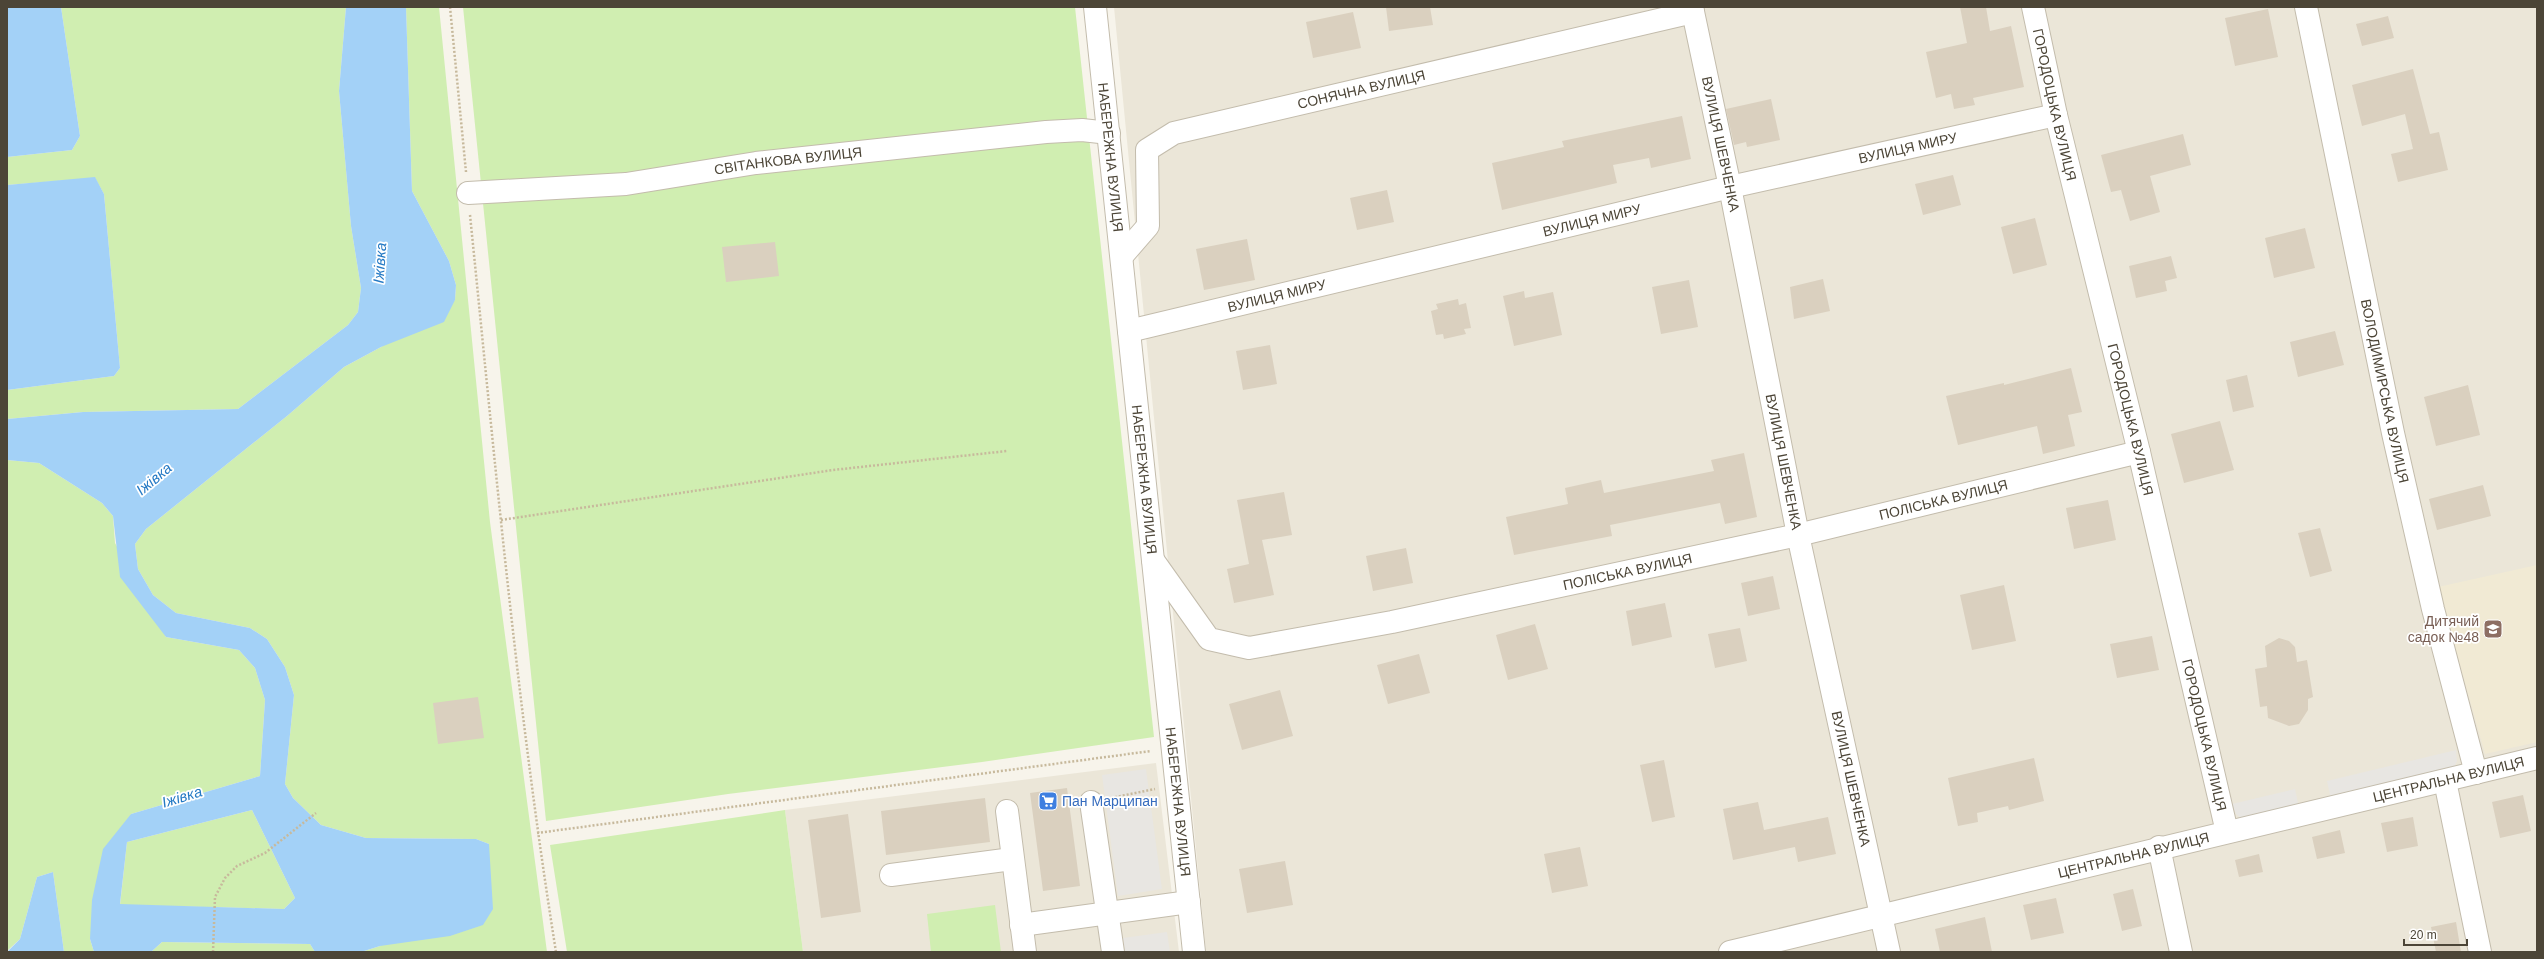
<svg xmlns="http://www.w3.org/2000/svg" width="2544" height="959" viewBox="0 0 2544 959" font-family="Helvetica,sans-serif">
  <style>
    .residential { fill: #ebe6d8 }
    .education { fill: #f1ead4 }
    .green { fill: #d0eeb1 }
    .parking { fill: #e8e6e2 }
    .water { fill: #a3d1f7; fill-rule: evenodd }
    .building { fill: #dad0bf }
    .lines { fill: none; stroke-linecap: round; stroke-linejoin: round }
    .minor-casing { stroke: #c3bcac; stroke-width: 24 }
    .tertiary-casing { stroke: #c3bcac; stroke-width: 24 }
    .path { stroke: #c7b99c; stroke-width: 2.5; stroke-dasharray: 2 2; stroke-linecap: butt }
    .minor { stroke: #fff; stroke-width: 22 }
    .tertiary { stroke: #fff; stroke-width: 22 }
    .labels { text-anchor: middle; stroke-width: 3.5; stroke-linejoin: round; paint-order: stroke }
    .street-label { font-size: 14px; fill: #4c4537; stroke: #fff }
    .education-label { font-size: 14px; fill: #785e54; stroke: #fff; text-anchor: end }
    .shop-label { font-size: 14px; fill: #366cbe; stroke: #fff; text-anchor: start }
    .water-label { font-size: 15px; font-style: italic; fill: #2479c4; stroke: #fff }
  </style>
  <rect width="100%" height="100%" fill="#f7f4eb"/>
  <path class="residential" d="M 1114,7 L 2537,7 L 2537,952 L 1206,952 Z
    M 1156,763 L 1179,952 L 803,952 L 785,810 Z"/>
  <path class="education" d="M 2537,565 L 2537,742 L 2485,754 L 2438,587 Z"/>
  <path class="green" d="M 61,7 L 346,7 L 339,91 L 351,226 L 361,288 L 358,312 L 348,325 L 238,409 L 83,412 L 7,419 L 7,390 L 114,376 L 120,368 L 104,194 L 95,178 L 7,185 L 7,157 L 72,150 L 80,136 Z
    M 406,7 L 439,7 L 490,522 L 547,952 L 361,952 L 380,946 L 489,844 L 476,839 L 366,838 L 321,825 L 293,798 L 285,784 L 294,695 L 285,667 L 267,639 L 250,628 L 176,613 L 153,595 L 138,569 L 135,544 L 146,529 L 287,416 L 344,367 L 381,347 L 455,300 L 456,285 L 449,261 L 412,191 Z
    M 463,7 L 1075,7 L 1154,737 L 982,762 L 728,794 L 546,821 Z
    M 7,460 L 39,463 L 102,503 L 113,516 L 115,543 L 166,637 L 239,650 L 255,668 L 265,700 L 260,776 L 131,814 L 90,939 L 94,952 L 64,952 L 53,872 L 37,877 L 20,939 L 7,951 Z
    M 252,810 L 295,898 L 284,909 L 120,905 L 127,842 Z
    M 785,810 L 803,952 L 567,952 L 550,845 Z
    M 995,905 L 1001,952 L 931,952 L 927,914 Z
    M 162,942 L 310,944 L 315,952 L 151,952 Z"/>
  <path class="parking" d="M 2456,750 L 2457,761 L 2454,768 L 2331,799 L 2327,781 Z
    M 1146,769 L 1162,889 L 1118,896 L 1102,775 Z
    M 2295,789 L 2299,808 L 2244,821 L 2236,814 L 2232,804 Z
    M 1167,932 L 1170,952 L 1125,952 L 1123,938 Z"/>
  <path class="water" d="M 7,7 L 61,7 L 80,136 L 72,150 L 7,157 Z
    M 346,7 L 406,7 L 412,191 L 449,261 L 456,285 L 455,300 L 444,322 L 381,347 L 344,367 L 287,416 L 146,529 L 135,544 L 138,569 L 153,595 L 176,613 L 250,628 L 267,639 L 285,667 L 294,695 L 285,784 L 293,798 L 321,825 L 366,838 L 476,839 L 489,844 L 493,909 L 483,925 L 450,936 L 380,946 L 361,952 L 315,952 L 310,944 L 162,942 L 151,952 L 94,952 L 90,939 L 92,900 L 103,849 L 131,814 L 260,776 L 265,700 L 255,668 L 239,650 L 166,637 L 120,577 L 113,516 L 102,503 L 39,463 L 7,460 L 7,419 L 83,412 L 238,409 L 348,325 L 358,312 L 361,288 L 351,226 L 339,91 ZM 252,810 L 295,898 L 284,909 L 120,904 L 127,842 Z
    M 95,177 L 104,194 L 120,368 L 114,376 L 7,390 L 7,185 Z
    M 53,872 L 64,952 L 7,952 L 20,939 L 37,877 Z"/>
  <path class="building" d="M 1386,7 L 1430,7 L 1433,25 L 1389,31 Z
    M 1960,7 L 1986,7 L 1990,31 L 2011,26 L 2024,87 L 1973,98 L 1975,105 L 1954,109 L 1951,94 L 1936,98 L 1926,52 L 1967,43 Z
    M 2268,9 L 2278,57 L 2235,66 L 2225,18 Z
    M 1353,12 L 1361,48 L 1313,58 L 1306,22 Z
    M 2388,16 L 2394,38 L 2362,46 L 2356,24 Z
    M 2413,69 L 2430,134 L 2439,132 L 2448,170 L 2398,182 L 2391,154 L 2413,149 L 2405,114 L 2362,126 L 2352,85 Z
    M 1771,99 L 1780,140 L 1747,147 L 1746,142 L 1734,145 L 1726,109 Z
    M 1682,116 L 1691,159 L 1651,168 L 1649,158 L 1613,165 L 1617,183 L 1502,210 L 1492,163 L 1564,147 L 1562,141 Z
    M 2183,134 L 2191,165 L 2150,176 L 2160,212 L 2130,221 L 2121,190 L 2111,192 L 2101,155 Z
    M 1953,175 L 1961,205 L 1923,215 L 1915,184 Z
    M 1387,190 L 1394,222 L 1357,230 L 1350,198 Z
    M 2035,218 L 2047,265 L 2013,274 L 2001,227 Z
    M 2305,228 L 2315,268 L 2274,278 L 2265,238 Z
    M 1247,239 L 1255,280 L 1204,290 L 1196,249 Z
    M 775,242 L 779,276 L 726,282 L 722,247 Z
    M 2171,256 L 2177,278 L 2165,281 L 2167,291 L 2136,298 L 2129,266 Z
    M 1823,279 L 1830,311 L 1794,319 L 1790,287 Z
    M 1689,280 L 1698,327 L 1661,334 L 1652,287 Z
    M 1524,291 L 1525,298 L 1553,292 L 1562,335 L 1514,346 L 1503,296 Z
    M 1458,299 L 1459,305 L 1466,303 L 1471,328 L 1464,329 L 1466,334 L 1444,339 L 1443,334 L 1436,335 L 1431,311 L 1438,309 L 1436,304 Z
    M 2335,331 L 2344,365 L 2298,377 L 2290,342 Z
    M 1270,345 L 1277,384 L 1243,390 L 1236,351 Z
    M 2071,368 L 2082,412 L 2068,415 L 2075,446 L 2043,454 L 2037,426 L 1958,445 L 1946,396 L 2004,383 L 2004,385 Z
    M 2247,375 L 2254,407 L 2233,412 L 2226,380 Z
    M 2468,385 L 2480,435 L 2436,446 L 2424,397 Z
    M 2220,421 L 2234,470 L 2184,483 L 2171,434 Z
    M 1744,453 L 1757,517 L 1725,524 L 1720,503 L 1610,525 L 1612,536 L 1514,555 L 1506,517 L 1568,504 L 1565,488 L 1601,480 L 1604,493 L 1714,471 L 1711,460 Z
    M 2483,485 L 2491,516 L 2437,530 L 2429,499 Z
    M 1284,492 L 1292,535 L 1262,540 L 1274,595 L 1234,603 L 1227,569 L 1249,564 L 1237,500 Z
    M 2108,500 L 2116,540 L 2074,549 L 2066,508 Z
    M 2320,528 L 2332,571 L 2310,577 L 2298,533 Z
    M 1406,548 L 1413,583 L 1373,591 L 1366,556 Z
    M 1773,576 L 1780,609 L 1748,616 L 1741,583 Z
    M 2004,585 L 2016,641 L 1972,650 L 1960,595 Z
    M 1665,603 L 1672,637 L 1632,646 L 1626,611 Z
    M 1535,624 L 1548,669 L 1508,680 L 1496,635 Z
    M 1740,628 L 1747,661 L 1715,668 L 1708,634 Z
    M 2152,636 L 2159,670 L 2117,678 L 2110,644 Z
    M 2279,638 L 2289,641 L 2295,647 L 2297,662 L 2307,660 L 2313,697 L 2308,699 L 2308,710 L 2299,724 L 2289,726 L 2268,718 L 2267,706 L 2260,707 L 2255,669 L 2267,667 L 2265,646 Z
    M 1419,654 L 1430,693 L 1388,704 L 1377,665 Z
    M 1280,690 L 1293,736 L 1242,750 L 1229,704 Z
    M 478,697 L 484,738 L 438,744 L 433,703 Z
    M 2034,758 L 2044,801 L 2009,810 L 2008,806 L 1977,813 L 1978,822 L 1958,826 L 1948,778 Z
    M 1664,760 L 1675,817 L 1652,822 L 1640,765 Z
    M 1067,788 L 1080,886 L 1043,891 L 1030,793 Z
    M 2523,795 L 2531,831 L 2500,838 L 2492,802 Z
    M 985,798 L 990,842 L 886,855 L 881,811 Z
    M 1758,802 L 1764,830 L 1828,817 L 1836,854 L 1798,862 L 1795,847 L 1733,860 L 1723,809 Z
    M 848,814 L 861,912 L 821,918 L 808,820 Z
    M 2413,817 L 2418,846 L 2387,852 L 2381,823 Z
    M 2340,830 L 2345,853 L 2317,859 L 2312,837 Z
    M 1580,847 L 1588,886 L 1552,893 L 1544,854 Z
    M 2259,854 L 2263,872 L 2239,877 L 2235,860 Z
    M 1285,861 L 1293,905 L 1247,913 L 1239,869 Z
    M 2133,889 L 2142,926 L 2122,931 L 2113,894 Z
    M 2056,898 L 2064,933 L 2031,940 L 2023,905 Z
    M 1985,917 L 1992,952 L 1940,952 L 1935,929 Z
    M 2456,922 L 2461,952 L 2436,952 L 2431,927 Z"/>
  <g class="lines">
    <defs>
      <g id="minor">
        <path id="s1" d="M 1692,7 L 1730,187 L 1798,535 L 1889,952"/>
        <path id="s2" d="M 2033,7 L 2056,115 L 2139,452 L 2227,832"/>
        <path id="s3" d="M 2306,7 L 2393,433 L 2433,609 L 2476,773"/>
        <path id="s4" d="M 468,193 L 626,184 L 756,163 L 1046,132 L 1082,130 L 1109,133"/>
        <path id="s5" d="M 1122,256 L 1148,226 L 1147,150 L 1174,133 L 1693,12"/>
        <path id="s6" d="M 1129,331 L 1730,187 L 2056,115"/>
        <path id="s7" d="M 1153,560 L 1209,639 L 1249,648 L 1392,622 L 1798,535 L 2139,452"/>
        <path d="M 2445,781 L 2480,952"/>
        <path d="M 1091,802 L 1113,952"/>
        <path d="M 1007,811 L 1025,952"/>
        <path d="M 2159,847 L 2181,952"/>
        <path d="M 891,875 L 1012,859"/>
        <path d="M 1021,925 L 1189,902"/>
        <path id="s8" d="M 1730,952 L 2537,758"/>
      </g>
      <g id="tertiary">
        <path id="s9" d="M 1095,7 L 1194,952"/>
      </g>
    </defs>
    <use href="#minor" class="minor-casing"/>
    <use href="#tertiary" class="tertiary-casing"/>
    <path class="path" d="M 450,7 L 466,172
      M 470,215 C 495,461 517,708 556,952
      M 501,520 L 833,470 L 1007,451
      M 1111,798 L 1155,789
      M 537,833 L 1151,751
      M 213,952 L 215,897 L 225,878 L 237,866 L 265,853 L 316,813"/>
    <use href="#minor" class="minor"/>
    <use href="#tertiary" class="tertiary"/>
  </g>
  <defs>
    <symbol id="school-square" viewBox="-11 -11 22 22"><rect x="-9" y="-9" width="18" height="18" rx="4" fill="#8d6e63" stroke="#fff"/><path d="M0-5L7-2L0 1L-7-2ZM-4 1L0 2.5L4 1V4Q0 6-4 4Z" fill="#fff"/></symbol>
    <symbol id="supermarket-square" viewBox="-11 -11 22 22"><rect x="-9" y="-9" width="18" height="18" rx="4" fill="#3f7fe0" stroke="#fff"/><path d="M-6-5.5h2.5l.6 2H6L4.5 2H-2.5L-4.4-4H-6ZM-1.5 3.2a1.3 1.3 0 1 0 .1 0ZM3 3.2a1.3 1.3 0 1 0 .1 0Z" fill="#fff"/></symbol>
  </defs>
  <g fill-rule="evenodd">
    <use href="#school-square" x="2482" y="618" width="22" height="22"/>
    <use href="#supermarket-square" x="1037" y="790" width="22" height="22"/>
  </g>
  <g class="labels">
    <g class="street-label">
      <text dy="5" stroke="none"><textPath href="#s5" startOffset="340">СОНЯЧНА ВУЛИЦЯ</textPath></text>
      <text dy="5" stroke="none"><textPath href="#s2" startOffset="100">ГОРОДОЦЬКА ВУЛИЦЯ</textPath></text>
      <text dy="5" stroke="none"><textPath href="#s1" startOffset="140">ВУЛИЦЯ ШЕВЧЕНКА</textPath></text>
      <text dy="5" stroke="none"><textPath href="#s6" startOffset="800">ВУЛИЦЯ МИРУ</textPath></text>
      <text dy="5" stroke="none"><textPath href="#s9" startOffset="151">НАБЕРЕЖНА ВУЛИЦЯ</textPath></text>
      <text dy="5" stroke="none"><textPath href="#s4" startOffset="322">СВІТАНКОВА ВУЛИЦЯ</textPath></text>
      <text dy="5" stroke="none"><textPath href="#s6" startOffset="476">ВУЛИЦЯ МИРУ</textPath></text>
      <text dy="5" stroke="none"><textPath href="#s6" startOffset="152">ВУЛИЦЯ МИРУ</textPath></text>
      <text dy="5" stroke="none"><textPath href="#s3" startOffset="392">ВОЛОДИМИРСЬКА ВУЛИЦЯ</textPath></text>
      <text dy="5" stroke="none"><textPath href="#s2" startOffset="424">ГОРОДОЦЬКА ВУЛИЦЯ</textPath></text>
      <text dy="5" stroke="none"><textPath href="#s1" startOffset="464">ВУЛИЦЯ ШЕВЧЕНКА</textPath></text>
      <text dy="5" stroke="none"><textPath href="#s9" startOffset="475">НАБЕРЕЖНА ВУЛИЦЯ</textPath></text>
      <text dy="5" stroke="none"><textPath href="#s7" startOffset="848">ПОЛІСЬКА ВУЛИЦЯ</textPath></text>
      <text dy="5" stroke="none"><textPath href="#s7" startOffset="524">ПОЛІСЬКА ВУЛИЦЯ</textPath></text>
      <text dy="5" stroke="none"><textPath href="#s2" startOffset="748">ГОРОДОЦЬКА ВУЛИЦЯ</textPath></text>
      <text dy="5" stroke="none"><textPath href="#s1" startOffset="788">ВУЛИЦЯ ШЕВЧЕНКА</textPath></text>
      <text dy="5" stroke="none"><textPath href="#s8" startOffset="739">ЦЕНТРАЛЬНА ВУЛИЦЯ</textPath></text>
      <text dy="5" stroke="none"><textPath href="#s9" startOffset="799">НАБЕРЕЖНА ВУЛИЦЯ</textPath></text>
      <text dy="5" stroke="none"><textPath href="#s8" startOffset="415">ЦЕНТРАЛЬНА ВУЛИЦЯ</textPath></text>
    </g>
    <g class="education-label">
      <text x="2479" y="626">Дитячий<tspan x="2479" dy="16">садок №48</tspan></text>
    </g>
    <g class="shop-label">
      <text x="1062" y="806">Пан Марципан</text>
    </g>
    <g class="water-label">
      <text transform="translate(380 263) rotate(-86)" y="5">Іжівка</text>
      <text transform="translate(154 479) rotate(-40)" y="5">Іжівка</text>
      <text transform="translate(182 797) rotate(-17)" y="5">Іжівка</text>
    </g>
  </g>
  <rect width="2544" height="959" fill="none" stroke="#4c4537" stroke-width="16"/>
  <path d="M2404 939v6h63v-6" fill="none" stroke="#4c4537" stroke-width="2"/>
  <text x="2410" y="939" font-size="12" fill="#4c4537" stroke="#ffffff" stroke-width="3" paint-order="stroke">20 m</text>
</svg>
